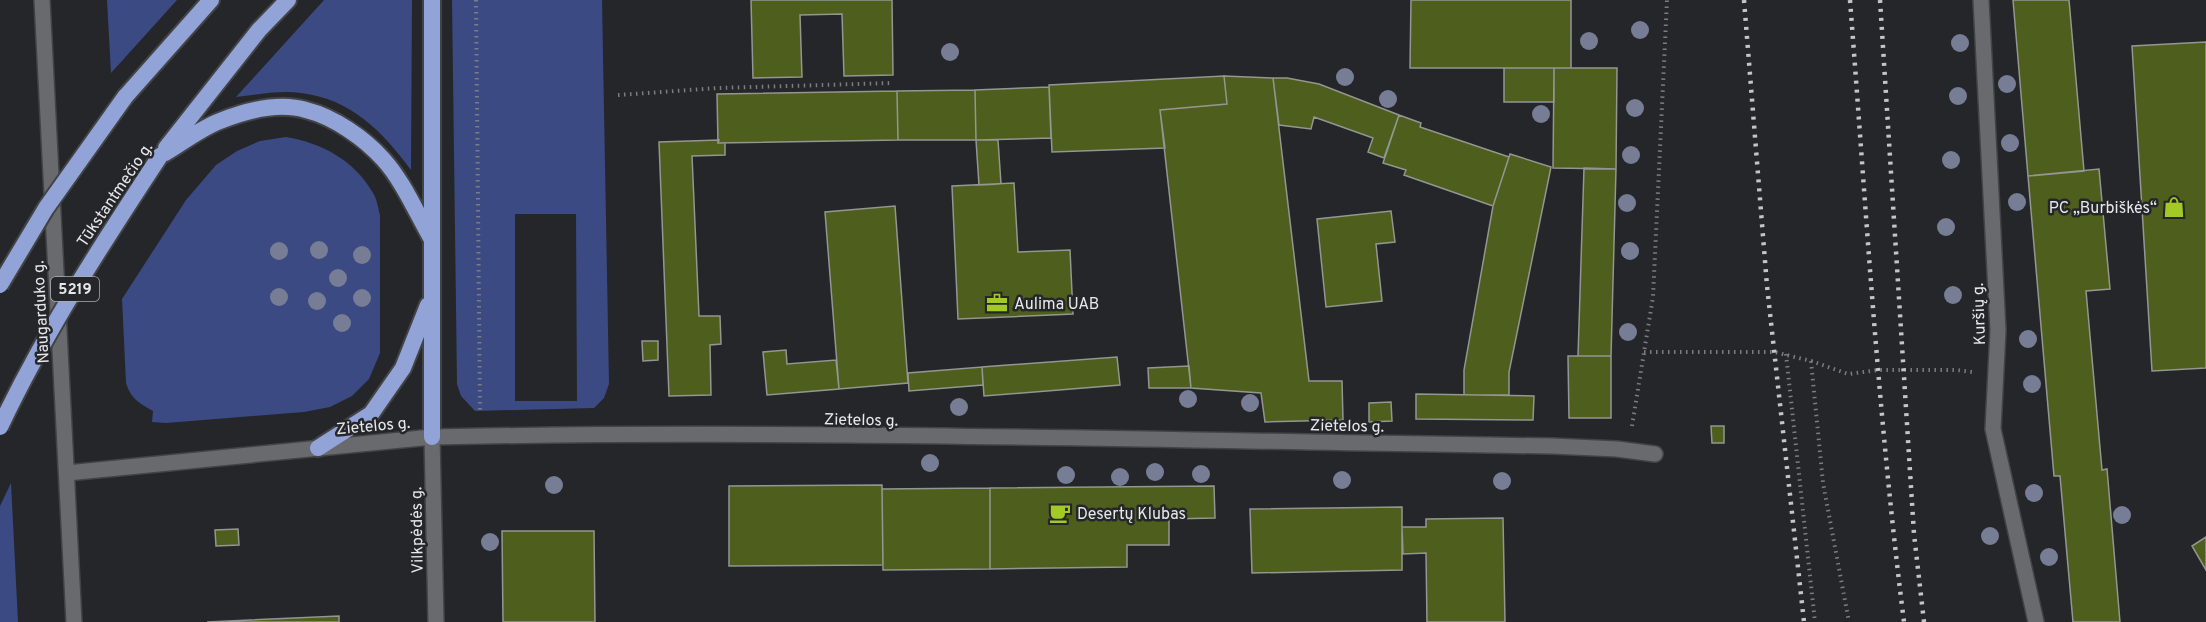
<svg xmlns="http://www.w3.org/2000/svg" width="2206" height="622" viewBox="0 0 2206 622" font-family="Overpass,sans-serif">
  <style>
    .green { fill: #3b4a82; fill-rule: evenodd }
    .building { fill: #4d5e1d; stroke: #949692; stroke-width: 1.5 }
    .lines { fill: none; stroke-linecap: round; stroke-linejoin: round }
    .minor-casing { stroke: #424345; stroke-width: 18 }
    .secondary-casing { stroke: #424345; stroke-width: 18 }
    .trunk-casing { stroke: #424345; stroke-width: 20 }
    .path { stroke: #7c7d7f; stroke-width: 4; stroke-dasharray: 1.5 4.5; stroke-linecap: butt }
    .minor { stroke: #686a6d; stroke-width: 15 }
    .secondary { stroke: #686a6d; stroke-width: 15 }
    .trunk { stroke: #92a3d8; stroke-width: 16 }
    .rail { stroke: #c5c5c7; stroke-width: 4.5; stroke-dasharray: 3 6; stroke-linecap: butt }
    .trunk-bridge-casing { stroke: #424345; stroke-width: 20; stroke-linecap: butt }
    .trunk-bridge { stroke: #92a3d8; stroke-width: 16 }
    .tree { fill: #767d95 }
    .labels { text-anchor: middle; stroke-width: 5; stroke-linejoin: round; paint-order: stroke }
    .shield { fill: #252629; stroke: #aeaeb0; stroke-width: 1.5 }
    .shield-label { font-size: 15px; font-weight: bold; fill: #e8e8ea }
    .street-label { font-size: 16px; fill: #e8e8ea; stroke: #252629 }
    .poi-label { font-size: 16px; fill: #e8e8ea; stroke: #252629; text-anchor: start }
  </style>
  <rect width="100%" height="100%" fill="#252629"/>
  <path class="green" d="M 107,0 L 177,0 L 111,73 Z
    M 324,0 L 412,0 L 411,170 C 382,131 351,99 301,93 C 279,90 257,95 236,97 Z
    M 452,0 L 602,0 L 609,384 L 604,398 L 594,408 L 475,411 L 461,396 L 457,384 ZM 515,214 L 576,214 L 577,401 L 515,401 Z
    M 286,137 C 322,143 354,160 373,193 C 377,199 378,208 380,215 L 380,353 L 369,379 L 352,396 L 330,407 L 304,412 L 166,423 L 152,422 L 153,411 C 139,403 131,399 126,383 L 122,299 L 186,200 L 216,165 L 237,151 L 260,141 Z
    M 11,483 L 18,622 L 0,622 L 0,506 Z"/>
  <path class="building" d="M 751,0 L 892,0 L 893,75 L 844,76 L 842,14 L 800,15 L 802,77 L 753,78 Z
    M 1411,0 L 1571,0 L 1571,68 L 1410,68 Z
    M 2013,0 L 2069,0 L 2084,171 L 2028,176 Z
    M 2206,42 L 2206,368 L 2152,371 L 2132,46 Z
    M 1504,68 L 1554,68 L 1554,102 L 1504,102 Z
    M 1554,68 L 1617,68 L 1616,169 L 1553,168 Z
    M 1224,76 L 1273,78 L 1309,381 L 1342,381 L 1343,420 L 1265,422 L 1261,393 L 1191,388 L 1160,110 L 1227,104 Z
    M 1224,76 L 1227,104 L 1160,110 L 1165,148 L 1052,152 L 1049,85 Z
    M 1273,78 L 1287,78 L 1319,84 L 1399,115 L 1384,158 L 1368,152 L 1373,138 L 1314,117 L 1311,129 L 1279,125 Z
    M 1049,87 L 1051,138 L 976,140 L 975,90 Z
    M 975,90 L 976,140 L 898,140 L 897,91 Z
    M 897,91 L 898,140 L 718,143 L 717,94 Z
    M 1399,115 L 1421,123 L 1420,127 L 1509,157 L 1493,206 L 1404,175 L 1406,170 L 1383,163 Z
    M 719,140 L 718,143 L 725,143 L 725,155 L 692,156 L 699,316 L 720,316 L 721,344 L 710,345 L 711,395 L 669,396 L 659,142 Z
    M 976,140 L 998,140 L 1001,184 L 979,185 Z
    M 1510,154 L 1551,167 L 1509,372 L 1509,395 L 1464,395 L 1464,370 L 1493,206 Z
    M 1584,168 L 1616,169 L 1611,356 L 1578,356 Z
    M 2099,169 L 2110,289 L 2086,291 L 2102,470 L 2107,469 L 2120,622 L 2073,622 L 2060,476 L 2054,476 L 2028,176 Z
    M 1014,183 L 1018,252 L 1070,250 L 1073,314 L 958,319 L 952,186 Z
    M 895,206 L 908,383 L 839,389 L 825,212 Z
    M 1391,211 L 1395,242 L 1376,244 L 1382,301 L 1326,307 L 1317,219 Z
    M 642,341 L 658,341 L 658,360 L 643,361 Z
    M 786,350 L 787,364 L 836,360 L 839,389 L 767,395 L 763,352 Z
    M 1568,356 L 1611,356 L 1611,418 L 1569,418 Z
    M 1117,357 L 1120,385 L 984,396 L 982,367 Z
    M 1189,366 L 1191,388 L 1149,388 L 1148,368 Z
    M 982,367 L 983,385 L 909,391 L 908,373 Z
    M 1416,394 L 1534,396 L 1533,420 L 1416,419 Z
    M 1391,402 L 1392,421 L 1369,422 L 1369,403 Z
    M 1711,426 L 1724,426 L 1724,443 L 1712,443 Z
    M 882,485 L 883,565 L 729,566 L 729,486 Z
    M 1214,486 L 1215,518 L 1169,519 L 1169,545 L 1127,545 L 1127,567 L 990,569 L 990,488 Z
    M 990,488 L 990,569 L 883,570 L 882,489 Z
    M 1402,507 L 1402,570 L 1252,573 L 1250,509 Z
    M 1503,518 L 1505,622 L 1427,622 L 1426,553 L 1403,554 L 1402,527 L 1426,527 L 1426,519 Z
    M 238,529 L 239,545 L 216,546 L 215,530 Z
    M 502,531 L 594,531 L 595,622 L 503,622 Z
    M 2206,537 L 2206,570 L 2192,546 Z
    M 339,616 L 339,622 L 207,622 Z"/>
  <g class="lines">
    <defs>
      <path id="minor" d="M 1981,0 L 1998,330 L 1993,429 L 2036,622
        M 436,622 L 432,437 C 805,429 1179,441 1552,446 L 1617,449 L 1655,454"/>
      <path id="secondary" d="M 42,0 L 74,622
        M 67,473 L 432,437"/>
      <path id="trunk" d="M 432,0 L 432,437
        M 125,97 L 211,0
        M 166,148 L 259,30 L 288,0
        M 160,156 C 180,145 199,129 220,121 C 245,111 279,102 306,110 C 334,117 364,138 383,159 C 403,181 416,212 431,238
        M 318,448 L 371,414 L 403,368 L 428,305"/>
    </defs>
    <use href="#minor" class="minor-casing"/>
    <use href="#secondary" class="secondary-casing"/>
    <use href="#trunk" class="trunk-casing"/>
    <path class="path" d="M 476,0 L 480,411
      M 618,95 L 718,88 L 893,83
      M 1644,352 L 1774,352 L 1811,361 L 1848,374 L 1879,370 L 1957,370 L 1972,372
      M 1786,354 L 1815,622
      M 1811,361 L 1823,483 L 1849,622
      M 1632,426 L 1653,297 L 1667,0"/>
    <use href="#minor" class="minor"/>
    <use href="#secondary" class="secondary"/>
    <use href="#trunk" class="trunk"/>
    <path class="rail" d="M 1744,0 L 1767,286 L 1804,622
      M 1850,0 C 1866,207 1878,416 1904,622
      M 1880,0 L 1914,534 L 1924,622"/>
    <defs>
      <path id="trunk-bridge" d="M 0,285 L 46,208 L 125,97
        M 0,427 C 45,332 102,244 160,156"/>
    </defs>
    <use href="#trunk-bridge" class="trunk-bridge-casing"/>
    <use href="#trunk-bridge" class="trunk-bridge"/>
  </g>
  <g class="tree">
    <circle cx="1640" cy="30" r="9"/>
    <circle cx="1589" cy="41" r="9"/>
    <circle cx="1960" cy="43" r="9"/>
    <circle cx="950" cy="52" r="9"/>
    <circle cx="1345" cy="77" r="9"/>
    <circle cx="2007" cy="84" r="9"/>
    <circle cx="1958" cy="96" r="9"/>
    <circle cx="1388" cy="99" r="9"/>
    <circle cx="1635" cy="108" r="9"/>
    <circle cx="1541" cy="114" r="9"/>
    <circle cx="2010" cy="143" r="9"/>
    <circle cx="1631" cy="155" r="9"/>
    <circle cx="1951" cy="160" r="9"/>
    <circle cx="2017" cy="202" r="9"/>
    <circle cx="1627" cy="203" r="9"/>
    <circle cx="1946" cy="227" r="9"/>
    <circle cx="319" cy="250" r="9"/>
    <circle cx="279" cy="251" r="9"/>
    <circle cx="1630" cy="251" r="9"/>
    <circle cx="362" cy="255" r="9"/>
    <circle cx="338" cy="278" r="9"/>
    <circle cx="1953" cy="295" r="9"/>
    <circle cx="279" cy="297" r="9"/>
    <circle cx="362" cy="298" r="9"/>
    <circle cx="317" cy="301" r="9"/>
    <circle cx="342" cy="323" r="9"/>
    <circle cx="1628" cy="332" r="9"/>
    <circle cx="2028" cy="339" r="9"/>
    <circle cx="2032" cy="384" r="9"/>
    <circle cx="1188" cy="399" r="9"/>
    <circle cx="1250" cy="403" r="9"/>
    <circle cx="959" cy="407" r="9"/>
    <circle cx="930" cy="463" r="9"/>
    <circle cx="1155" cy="472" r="9"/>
    <circle cx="1201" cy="474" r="9"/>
    <circle cx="1066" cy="475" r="9"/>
    <circle cx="1120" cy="477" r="9"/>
    <circle cx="1342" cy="480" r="9"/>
    <circle cx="1502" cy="481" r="9"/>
    <circle cx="554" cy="485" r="9"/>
    <circle cx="2034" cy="493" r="9"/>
    <circle cx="2122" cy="515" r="9"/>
    <circle cx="1990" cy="536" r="9"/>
    <circle cx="490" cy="542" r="9"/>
    <circle cx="2049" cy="557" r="9"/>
  </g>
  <defs>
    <symbol id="shop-bare" viewBox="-9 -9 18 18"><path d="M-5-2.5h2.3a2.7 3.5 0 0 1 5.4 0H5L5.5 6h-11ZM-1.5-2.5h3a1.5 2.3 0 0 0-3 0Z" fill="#a3c926" stroke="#252629" stroke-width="2.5" paint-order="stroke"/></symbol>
    <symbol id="office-bare" viewBox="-9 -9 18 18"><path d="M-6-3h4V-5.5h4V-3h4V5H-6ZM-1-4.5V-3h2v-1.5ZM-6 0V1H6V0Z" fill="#a3c926" stroke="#252629" stroke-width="2.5" paint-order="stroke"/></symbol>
    <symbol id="cafe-bare" viewBox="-9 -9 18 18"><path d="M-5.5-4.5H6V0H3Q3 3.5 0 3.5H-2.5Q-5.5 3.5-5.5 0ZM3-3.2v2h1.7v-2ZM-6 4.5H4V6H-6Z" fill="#a3c926" stroke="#252629" stroke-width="2.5" paint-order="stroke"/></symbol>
  </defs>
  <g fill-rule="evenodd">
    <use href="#shop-bare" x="2159" y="192" width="30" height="30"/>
    <use href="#office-bare" x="982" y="288" width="30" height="30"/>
    <use href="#cafe-bare" x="1045" y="498" width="30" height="30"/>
  </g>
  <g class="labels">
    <rect class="shield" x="51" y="277" width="48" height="24" rx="4.5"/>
    <g class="shield-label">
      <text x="75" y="294">5219</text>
    </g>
    <g class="street-label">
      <text transform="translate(114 194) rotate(-56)" y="6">Tūkstantmečio g.</text>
      <text transform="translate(40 312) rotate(-93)" y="6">Naugarduko g.</text>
      <text transform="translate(1978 314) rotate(-92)" y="6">Kuršių g.</text>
      <text transform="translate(861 419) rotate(1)" y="6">Zietelos g.</text>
      <text transform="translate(373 425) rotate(-5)" y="6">Zietelos g.</text>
      <text transform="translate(1347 425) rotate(1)" y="6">Zietelos g.</text>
      <text transform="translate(416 530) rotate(-91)" y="6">Vilkpėdės g.</text>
    </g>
    <g class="poi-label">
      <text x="2157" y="213" text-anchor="end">PC „Burbiškės“</text>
      <text x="1014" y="309">Aulima UAB</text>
      <text x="1077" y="519">Desertų Klubas</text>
    </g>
  </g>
</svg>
